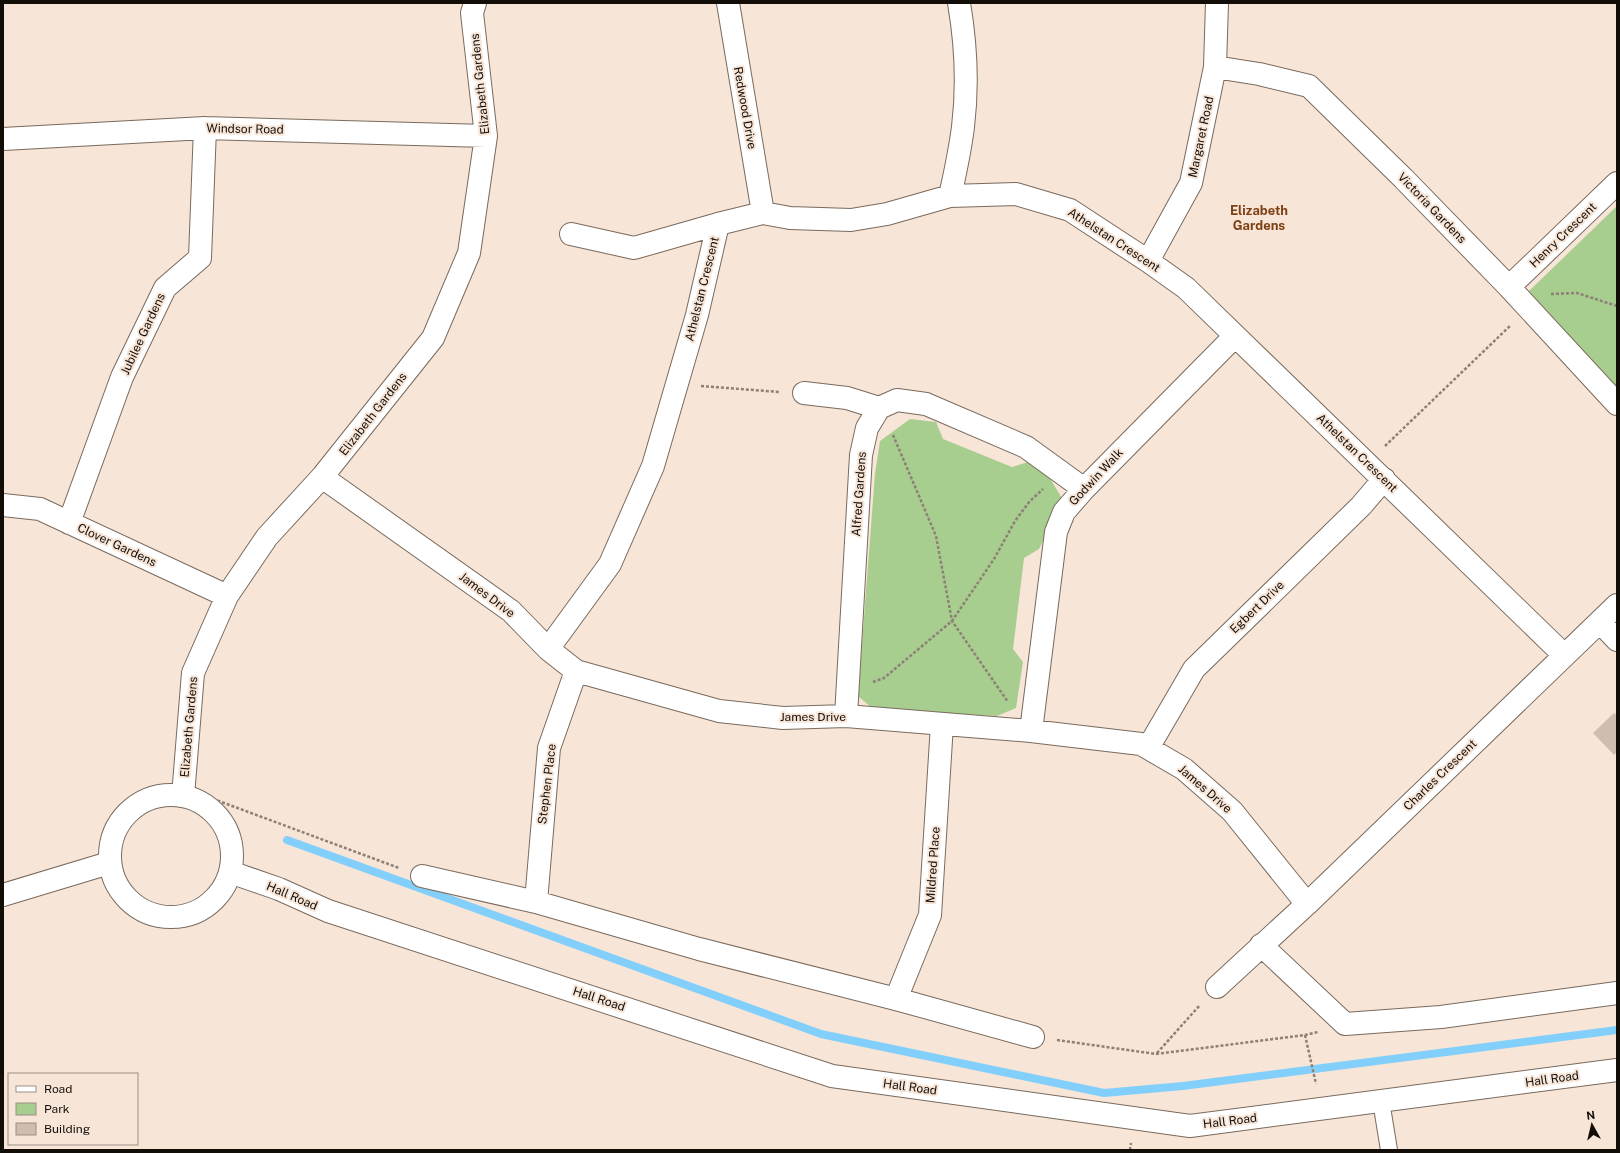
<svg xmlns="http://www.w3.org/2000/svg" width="1620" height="1153" viewBox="0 0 1620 1153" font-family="'Public Sans',sans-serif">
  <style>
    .green { fill: #a7cd8f }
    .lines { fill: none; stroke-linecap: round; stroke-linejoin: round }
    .stream { stroke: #83cffc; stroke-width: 8 }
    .building { fill: #cfbdaf }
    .service-casing { stroke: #796a5d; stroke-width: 18 }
    .minor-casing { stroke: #796a5d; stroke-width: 24 }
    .tertiary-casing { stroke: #796a5d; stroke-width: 24 }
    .path { stroke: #8d8077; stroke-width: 2.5; stroke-dasharray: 3 2; stroke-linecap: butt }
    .service { stroke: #fff; stroke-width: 16 }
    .minor { stroke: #fff; stroke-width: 22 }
    .tertiary { stroke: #fff; stroke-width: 22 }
    .labels { text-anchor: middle; stroke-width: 4; stroke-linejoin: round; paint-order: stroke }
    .street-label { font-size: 12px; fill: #130d08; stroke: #f7e5d7 }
    .neighbourhood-label { font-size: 13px; font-weight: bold; fill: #7c4013; stroke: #f7e5d7 }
  </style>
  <rect width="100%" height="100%" fill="#f7e5d7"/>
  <path class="green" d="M 1617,206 L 1617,387 L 1529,291 Z
    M 910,419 L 936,422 L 943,439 L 1012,467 L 1028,462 L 1048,475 L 1063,500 L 1039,549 L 1024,558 L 1013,649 L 1023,662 L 1016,708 L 997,716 L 873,709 L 858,696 L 875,474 L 880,441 Z"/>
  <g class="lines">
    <path class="stream" d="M 287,840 L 821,1034 L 1104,1093 L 1183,1086 L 1617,1030"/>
  </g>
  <path class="building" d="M 1614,713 L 1617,715 L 1617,752 L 1614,755 L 1593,733 Z"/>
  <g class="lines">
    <defs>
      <path id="service" d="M 1381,1101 L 1389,1150"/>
      <path id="minor" d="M 728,3 L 763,213
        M 1215,67 L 1259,74 L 1309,86 L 1403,178 L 1509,287 L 1617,404
        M 3,139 L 205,128 L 486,136
        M 950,196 C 955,174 960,150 963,127 C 968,86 966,44 959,3
        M 571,234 L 634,248 L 718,224
        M 1148,261 L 1191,183 L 1215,67 L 1217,3
        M 1509,287 L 1617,183
        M 804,393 L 847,398 L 879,408
        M 322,477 L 511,611 L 548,649 L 576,671 L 719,711 L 783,718 L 846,716 L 1031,731 L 1141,744 L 1184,769 L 1232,811 L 1307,904
        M 3,505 L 40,509 L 227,596
        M 69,523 L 122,377 L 165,288 L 200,258 L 205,128
        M 1600,622 L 1617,640
        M 548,649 L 610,564 L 653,466 L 697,315 L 718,224 L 763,213 L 790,218 L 851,220 L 887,214 L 950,196 L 1016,194 L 1070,210 L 1148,261 L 1186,288 L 1564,655
        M 846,716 L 861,455 L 867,428 L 879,408 L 897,400 L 926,404 L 1026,447 L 1084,489
        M 1031,731 L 1056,532 L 1064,512 L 1084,489 L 1235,336
        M 1148,748 L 1194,669 L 1361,506 L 1384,479
        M 183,796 L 193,673 L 227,596 L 267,537 L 322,477 L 433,338 L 469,253 L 486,136 L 472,13 L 475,3
        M 422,876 L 536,902 L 699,949 L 896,999 L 1033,1037
        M 536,902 L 549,748 L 576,671
        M 1261,945 L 1345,1024 L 1441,1017 L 1617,993
        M 1217,987 L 1307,904 L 1617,605
        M 896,999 L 930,915 L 942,724"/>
      <path id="tertiary" d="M110 856a61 61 0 1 1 122 0a61 61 0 1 1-122 0Z
        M 230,872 L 279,889 L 328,911 L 832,1076 L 1190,1126 L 1617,1070
        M 3,895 L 109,863"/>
    </defs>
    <use href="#service" class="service-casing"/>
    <use href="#minor" class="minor-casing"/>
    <use href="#tertiary" class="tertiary-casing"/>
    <path class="path" d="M 1551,294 L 1577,293 L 1617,306
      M 701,386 L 780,392
      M 893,435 L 936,536 L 952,621 L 1008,702
      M 1385,446 L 1511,325
      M 873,682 L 884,678 L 952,621 L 994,559 L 1015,521 L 1030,501 L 1043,489
      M 208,797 L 399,868
      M 1305,1035 L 1316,1084
      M 1057,1040 L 1156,1054 L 1305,1035 L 1318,1032
      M 1157,1053 L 1200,1005
      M 1130,1150 L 1131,1143"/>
    <use href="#service" class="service"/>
    <use href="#minor" class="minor"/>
    <use href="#tertiary" class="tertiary"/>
  </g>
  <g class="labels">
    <g class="street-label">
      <text transform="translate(480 84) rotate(-96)" y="4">Elizabeth Gardens</text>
      <text transform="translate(745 108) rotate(80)" y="4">Redwood Drive</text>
      <text transform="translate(245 129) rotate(1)" y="4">Windsor Road</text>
      <text transform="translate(1201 137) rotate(-78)" y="4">Margaret Road</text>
      <text transform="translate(1432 208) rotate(46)" y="4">Victoria Gardens</text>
      <text transform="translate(1563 235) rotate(-44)" y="4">Henry Crescent</text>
      <text transform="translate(1114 240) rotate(33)" y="4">Athelstan Crescent</text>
      <text transform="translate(702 289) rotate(-76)" y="4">Athelstan Crescent</text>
      <text transform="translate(143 334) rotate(-65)" y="4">Jubilee Gardens</text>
      <text transform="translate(373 414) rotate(-52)" y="4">Elizabeth Gardens</text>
      <text transform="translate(1357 453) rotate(44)" y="4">Athelstan Crescent</text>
      <text transform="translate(1096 477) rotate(-47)" y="4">Godwin Walk</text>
      <text transform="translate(859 494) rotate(-86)" y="4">Alfred Gardens</text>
      <text transform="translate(117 545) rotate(25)" y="4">Clover Gardens</text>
      <text transform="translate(487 595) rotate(37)" y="4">James Drive</text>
      <text transform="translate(1257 607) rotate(-44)" y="4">Egbert Drive</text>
      <text x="813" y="721">James Drive</text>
      <text transform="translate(189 727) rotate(-85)" y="4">Elizabeth Gardens</text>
      <text transform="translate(1440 775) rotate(-44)" y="4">Charles Crescent</text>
      <text transform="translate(547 784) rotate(-83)" y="4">Stephen Place</text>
      <text transform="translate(1205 789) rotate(41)" y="4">James Drive</text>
      <text transform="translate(933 865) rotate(-86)" y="4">Mildred Place</text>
      <text transform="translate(292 896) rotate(23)" y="4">Hall Road</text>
      <text transform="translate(599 999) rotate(18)" y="4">Hall Road</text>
      <text transform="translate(1552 1079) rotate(-8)" y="4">Hall Road</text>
      <text transform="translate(910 1087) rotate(8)" y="4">Hall Road</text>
      <text transform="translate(1230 1121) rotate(-7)" y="4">Hall Road</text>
    </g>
    <g class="neighbourhood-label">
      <text x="1259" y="215">Elizabeth<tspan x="1259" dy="15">Gardens</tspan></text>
    </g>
  </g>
  <rect width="1620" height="1153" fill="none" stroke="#130d08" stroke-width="8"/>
  <rect x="8" y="1073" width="130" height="72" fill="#f7e5d7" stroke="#9c8f84"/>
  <rect x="16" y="1086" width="20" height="6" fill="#ffffff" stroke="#9c8f84"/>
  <text x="44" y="1093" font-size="12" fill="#130d08">Road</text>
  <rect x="16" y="1103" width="20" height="12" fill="#a7cd8f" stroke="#9c8f84"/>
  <text x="44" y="1113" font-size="12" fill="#130d08">Park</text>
  <rect x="16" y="1123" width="20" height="12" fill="#cfbdaf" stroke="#9c8f84"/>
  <text x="44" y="1133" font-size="12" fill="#130d08">Building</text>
  <g transform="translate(1592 1125) rotate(352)" stroke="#f7e5d7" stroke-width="3" paint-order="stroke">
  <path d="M0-3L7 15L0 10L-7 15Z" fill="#130d08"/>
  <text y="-6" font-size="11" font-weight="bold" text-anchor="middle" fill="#130d08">N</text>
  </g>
</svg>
